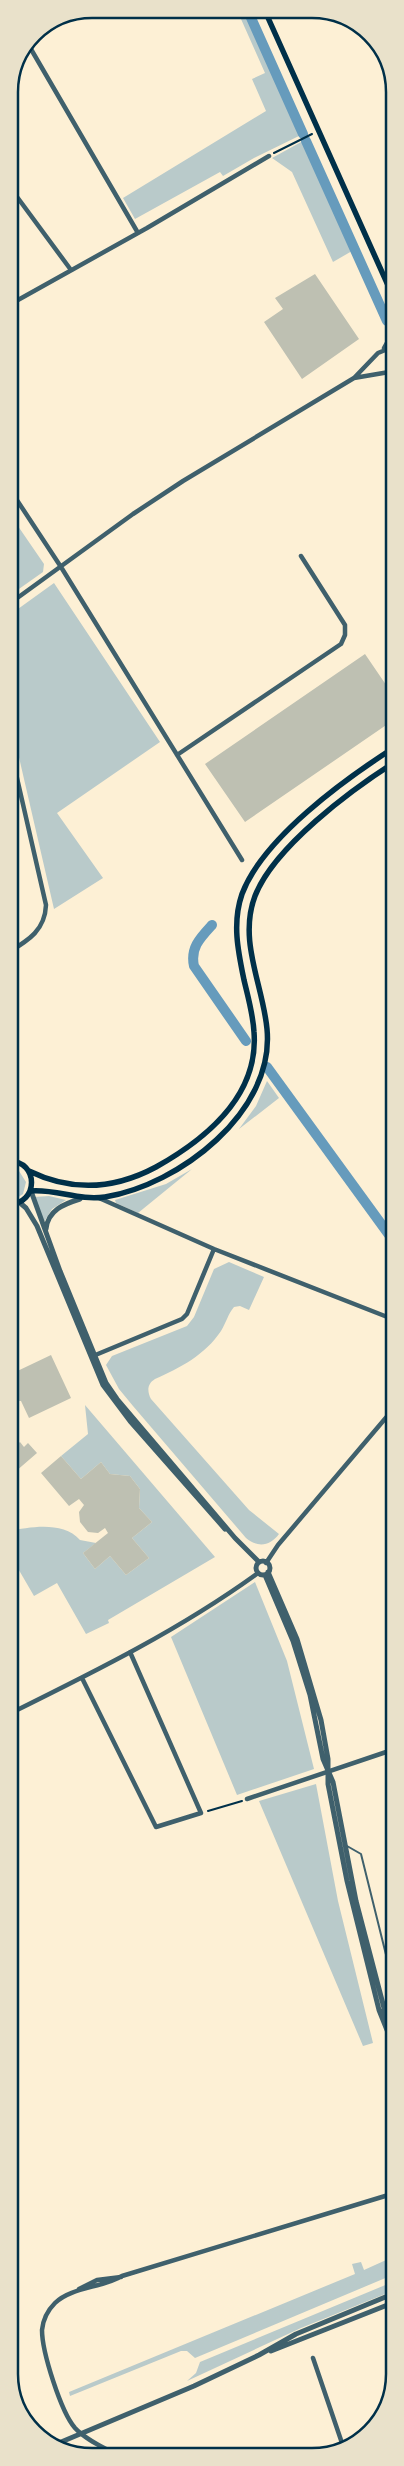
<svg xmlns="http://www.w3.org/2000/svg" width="404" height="2466" viewBox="0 0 404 2466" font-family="Mulish,sans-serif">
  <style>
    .green { fill: #b9caca }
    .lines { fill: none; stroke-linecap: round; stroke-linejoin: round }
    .canal { stroke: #669bbc; stroke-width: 10 }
    .building { fill: #bec0b2 }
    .path { stroke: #003049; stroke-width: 2 }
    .service { stroke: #3f606c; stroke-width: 2 }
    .minor { stroke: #3f606c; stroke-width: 4.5 }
    .tertiary { stroke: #3f606c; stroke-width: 5 }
    .secondary { stroke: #003049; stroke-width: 5.5 }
    .rail { stroke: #657d81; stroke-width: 2.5 }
    .rim { fill: none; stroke: #003049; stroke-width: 2.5 }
  </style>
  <rect width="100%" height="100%" fill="#fdf0d5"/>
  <path class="green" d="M 237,10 L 245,10 L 301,135 L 254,158 L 223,176 L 220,172 L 135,219 L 123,198 L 266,111 L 252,79 L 265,73 Z
    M 303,141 L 352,251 L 333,262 L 292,172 L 272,158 Z
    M 9,513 L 44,564 L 43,572 L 9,596 Z
    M 54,583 L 160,742 L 57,813 L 103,878 L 54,909 L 9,714 L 9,618 L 11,614 Z
    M 267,1081 L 279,1098 L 239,1129 L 256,1106 Z
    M 192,1169 L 138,1213 L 116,1203 L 115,1200 L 166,1184 Z
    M 9,1170 L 19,1171 L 26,1182 L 23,1194 L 17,1198 L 9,1199 Z
    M 49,1196 L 66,1200 L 52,1209 L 44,1222 L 34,1197 Z
    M 229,1262 L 264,1277 L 249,1310 L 240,1306 L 234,1307 C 228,1314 226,1323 221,1331 C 205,1355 180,1368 155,1379 C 147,1384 147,1391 151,1399 L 249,1510 L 279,1534 C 270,1546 258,1548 246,1538 L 133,1406 L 119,1389 L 106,1365 L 112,1356 L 187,1326 L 194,1317 L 214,1269 Z
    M 85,1405 L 215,1557 L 108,1620 L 109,1623 L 86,1634 L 57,1583 L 34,1596 L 9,1553 L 9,1531 C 31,1527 63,1521 80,1540 L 96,1543 L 83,1553 L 95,1569 L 110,1556 L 126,1575 L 149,1558 L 132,1538 L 152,1522 L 139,1508 L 140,1489 L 130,1476 L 110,1474 L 101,1462 L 81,1479 L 61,1456 L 88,1434 Z
    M 255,1582 L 287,1661 L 314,1769 L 237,1795 L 171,1637 Z
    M 316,1784 L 338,1901 L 373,2043 L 363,2046 L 259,1801 Z
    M 395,2256 L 395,2274 L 195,2358 L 187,2351 L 181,2351 L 70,2396 L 69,2392 L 355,2274 L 352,2264 L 361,2262 L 364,2270 Z
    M 395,2281 L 395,2290 L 301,2328 L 187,2381 L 196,2373 L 200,2362 Z"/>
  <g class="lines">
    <path class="canal" d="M 248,11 L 303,134
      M 306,141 L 387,321
      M 212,925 C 200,938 190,948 194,966 L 246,1041
      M 267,1067 L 395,1243"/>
  </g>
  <path class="building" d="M 315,274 L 359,339 L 302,379 L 264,322 L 283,309 L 275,298 Z
    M 365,654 L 395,698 L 395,719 L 245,822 L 205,764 Z
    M 51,1355 L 71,1398 L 29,1418 L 21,1401 L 16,1401 L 15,1405 L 9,1402 L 11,1396 L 15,1398 L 17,1395 L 9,1375 Z
    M 20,1442 L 24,1447 L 28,1443 L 37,1453 L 15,1472 L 9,1466 L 9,1451 Z
    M 61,1456 L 81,1479 L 101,1462 L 110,1474 L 130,1476 L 140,1489 L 139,1508 L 152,1522 L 132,1538 L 149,1558 L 126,1575 L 110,1556 L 95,1569 L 83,1553 L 108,1533 L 105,1528 L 98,1533 L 88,1532 L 80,1522 L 79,1512 L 84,1505 L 79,1499 L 69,1506 L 41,1473 Z"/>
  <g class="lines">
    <path class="path" d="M 274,153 L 312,134
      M 208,1811 L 242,1801"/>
    <path class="service" d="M 347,1846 L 361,1854 L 395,1991"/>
    <path class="minor" d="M 28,44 L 138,233
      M 9,186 L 71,270
      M 9,305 L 147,228 L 269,156
      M 384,348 L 393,332 L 395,318
      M 354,378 L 395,371
      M 9,488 L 61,567 L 242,860
      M 9,604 L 133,514 L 183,481 L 354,378 L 378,353 L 395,346
      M 9,743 L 46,905 C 45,930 29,940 9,952
      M 177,755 L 341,644 L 345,635 L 345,625 L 301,556
      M 99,1198 L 214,1249 L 395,1320
      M 93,1356 L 182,1319 L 187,1314 L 214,1249
      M 266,1563 L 278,1545 L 395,1407
      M 82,1678 L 156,1827 L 201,1813 L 130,1652
      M 9,1714 C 94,1672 181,1629 258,1573
      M 247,1799 L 395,1749
      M 384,2018 L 395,2020
      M 79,2289 L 97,2280 L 121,2277
      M 313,2358 L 343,2446
      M 117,2455 C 103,2447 86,2440 75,2428 C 61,2412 42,2352 42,2330 C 43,2320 48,2310 55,2303 C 71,2287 102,2288 122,2276 L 395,2193"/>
    <path class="tertiary" d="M 31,1191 L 60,1271 L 106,1383 L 117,1399 L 235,1538 L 259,1562
      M 19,1202 L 26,1208 L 37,1226 L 103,1385 L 130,1421 L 225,1529
      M 46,1229 C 48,1210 64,1204 80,1199
      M256 1568a7 7 0 1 1 14 0a7 7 0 1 1-14 0Z
      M 268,1572 L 297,1639 L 321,1720 L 328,1759 L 328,1784 L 347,1881 L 379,2010 L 389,2035 L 395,2068
      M 265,1575 L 293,1641 L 310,1695 L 323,1759 L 333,1782 L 356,1901 L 384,2008 L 384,2018
      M 390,2038 L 395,2048
      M 271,2351 L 395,2302
      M 54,2445 L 194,2386 L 259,2355 L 296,2334 L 395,2293"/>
    <path class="secondary" d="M 265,11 L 395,301
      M 9,1161 C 39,1161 39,1204 9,1204
      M 29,1171 C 72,1192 115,1189 156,1167 C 206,1139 259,1095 254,1032 C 253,1014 248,997 244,980 C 238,951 232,923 242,894 C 263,838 345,779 395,747
      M 31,1191 C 57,1189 79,1201 105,1197 C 179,1185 275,1112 267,1029 C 263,985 238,941 255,896 C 274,847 351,790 395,762"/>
    <path class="rail" d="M 9,2365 L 31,2430"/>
  </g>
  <path d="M0 0H404V2466H0ZM92 18H312A74 74 0 0 1 386 92V2374A74 74 0 0 1 312 2448H92A74 74 0 0 1 18 2374V92A74 74 0 0 1 92 18Z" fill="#e9e1ca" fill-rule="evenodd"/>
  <path class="rim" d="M92 18H312A74 74 0 0 1 386 92V2374A74 74 0 0 1 312 2448H92A74 74 0 0 1 18 2374V92A74 74 0 0 1 92 18Z"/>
</svg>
